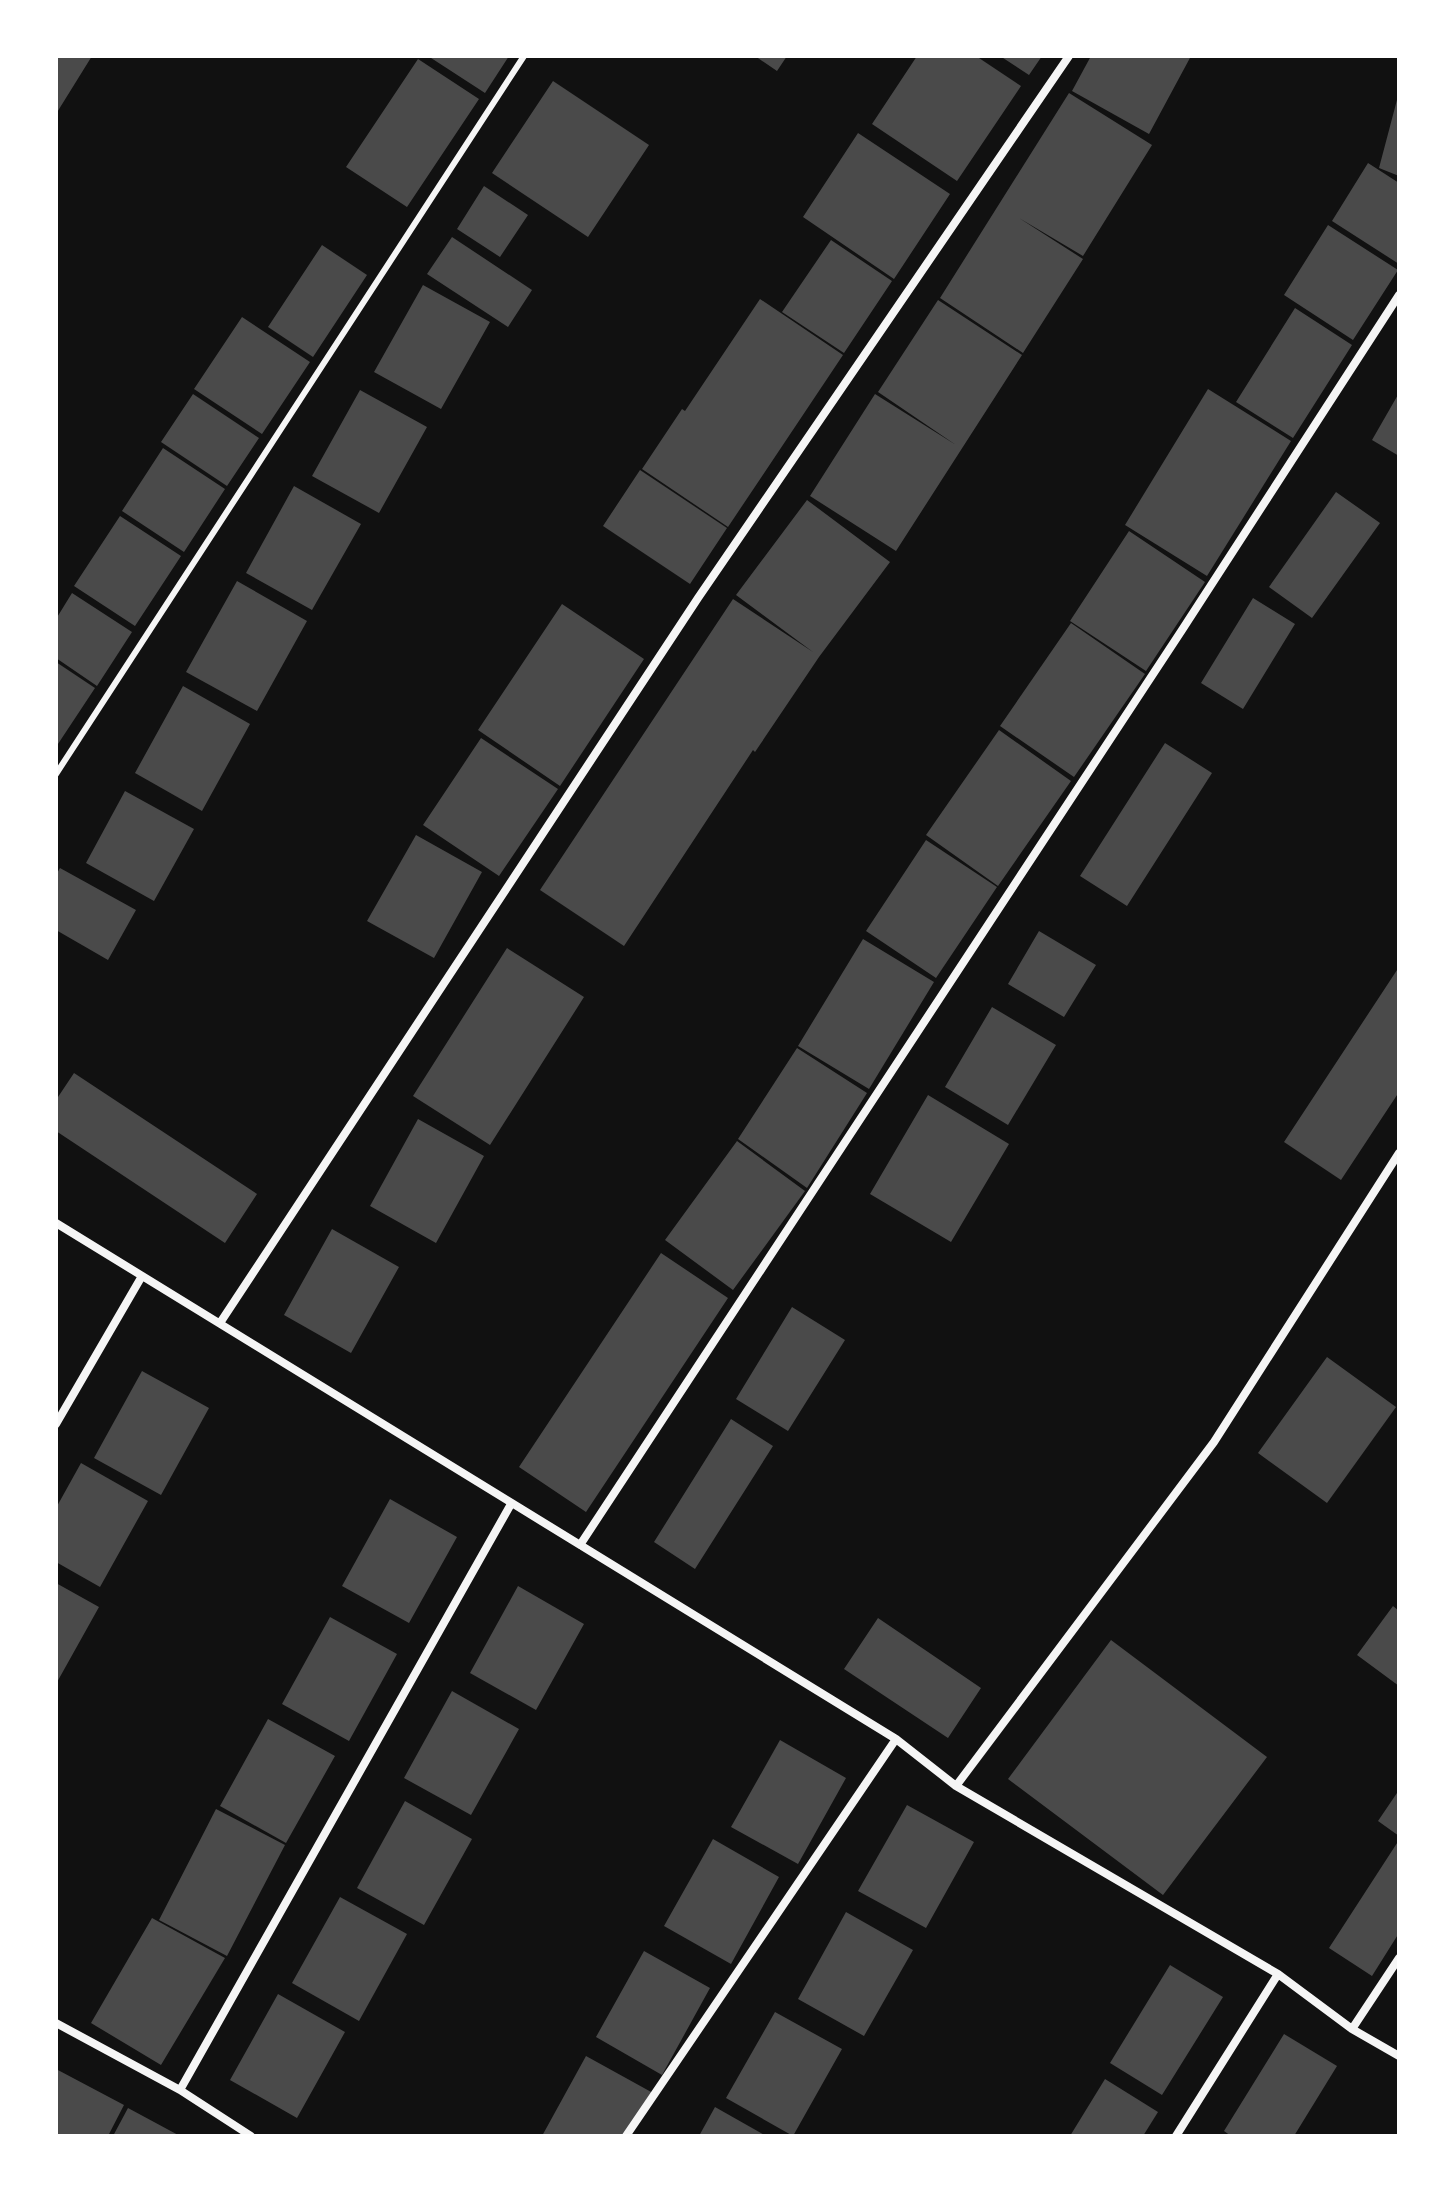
<svg xmlns="http://www.w3.org/2000/svg" width="1455" height="2192" viewBox="0 0 1455 2192" font-family="'Libre Baskerville',serif">
  <style>
    .building { fill: #4a4a4a }
    .lines { fill: none; stroke-linecap: round; stroke-linejoin: round }
    .service { stroke: #f5f5f5; stroke-width: 6 }
    .minor { stroke: #f5f5f5; stroke-width: 8 }
  </style>
  <rect width="100%" height="100%" fill="#111"/>
  <path class="building" d="M 56,56 L 92,56 L 56,114 Z
    M 428,56 L 509,56 L 485,93 Z
    M 755,56 L 787,56 L 777,71 Z
    M 917,56 L 976,56 L 1021,86 L 957,181 L 872,124 Z
    M 1000,56 L 1042,56 L 1029,75 Z
    M 1091,56 L 1191,56 L 1149,134 L 1072,91 Z
    M 418,59 L 479,99 L 407,207 L 346,167 Z
    M 553,81 L 649,145 L 588,237 L 492,173 Z
    M 1069,93 L 1152,145 L 1083,256 L 1019,218 L 1083,259 L 1023,353 L 940,298 Z
    M 1398,96 L 1399,97 L 1399,176 L 1379,168 Z
    M 858,133 L 950,194 L 894,279 L 803,217 Z
    M 1368,163 L 1399,183 L 1399,264 L 1332,221 Z
    M 484,186 L 528,215 L 500,257 L 457,229 Z
    M 1328,225 L 1398,270 L 1353,340 L 1284,295 Z
    M 452,237 L 532,290 L 508,327 L 427,274 Z
    M 831,240 L 892,281 L 844,353 L 782,312 Z
    M 322,245 L 367,275 L 313,357 L 268,327 Z
    M 423,285 L 490,322 L 441,409 L 374,372 Z
    M 760,299 L 843,355 L 728,527 L 642,469 L 682,409 L 685,411 Z
    M 938,300 L 1022,355 L 896,551 L 810,496 L 875,394 L 956,445 L 878,392 Z
    M 1295,308 L 1352,345 L 1293,438 L 1236,402 Z
    M 242,317 L 310,362 L 262,434 L 194,389 Z
    M 1208,389 L 1291,441 L 1207,576 L 1125,525 Z
    M 360,390 L 427,427 L 379,513 L 312,476 Z
    M 1399,393 L 1399,456 L 1372,440 Z
    M 193,394 L 259,438 L 227,486 L 161,442 Z
    M 163,448 L 225,489 L 184,552 L 122,511 Z
    M 640,470 L 727,528 L 690,584 L 603,526 Z
    M 294,486 L 361,524 L 312,610 L 246,573 Z
    M 1336,492 L 1380,523 L 1312,618 L 1269,587 Z
    M 807,500 L 890,562 L 819,657 L 755,752 L 753,750 L 624,946 L 540,890 L 733,599 L 813,652 L 736,595 Z
    M 120,516 L 181,556 L 135,626 L 74,586 Z
    M 1129,531 L 1205,582 L 1146,671 L 1070,621 Z
    M 237,581 L 307,621 L 257,711 L 186,672 Z
    M 72,593 L 132,632 L 97,686 L 56,658 L 56,619 Z
    M 1253,598 L 1295,624 L 1243,709 L 1201,683 Z
    M 562,604 L 644,659 L 560,786 L 478,730 Z
    M 1071,623 L 1145,674 L 1074,777 L 1000,726 Z
    M 56,662 L 95,688 L 56,747 Z
    M 183,686 L 250,724 L 202,811 L 135,773 Z
    M 999,730 L 1071,781 L 998,886 L 926,835 Z
    M 481,738 L 558,789 L 499,876 L 423,825 Z
    M 1165,743 L 1212,773 L 1127,906 L 1080,876 Z
    M 125,791 L 194,829 L 154,901 L 86,863 Z
    M 416,835 L 482,872 L 434,958 L 367,921 Z
    M 926,840 L 997,887 L 936,978 L 866,931 Z
    M 60,868 L 136,910 L 108,960 L 56,930 L 56,875 Z
    M 1039,931 L 1096,965 L 1064,1017 L 1008,984 Z
    M 863,939 L 934,982 L 869,1089 L 798,1046 Z
    M 507,948 L 584,997 L 490,1145 L 413,1096 Z
    M 1399,967 L 1399,1092 L 1341,1180 L 1284,1142 Z
    M 992,1007 L 1056,1045 L 1008,1125 L 945,1087 Z
    M 797,1048 L 867,1093 L 807,1188 L 738,1139 Z
    M 74,1073 L 257,1194 L 225,1243 L 56,1131 L 56,1100 Z
    M 928,1095 L 1009,1144 L 951,1242 L 870,1194 Z
    M 418,1119 L 484,1156 L 436,1243 L 370,1206 Z
    M 737,1141 L 805,1191 L 733,1290 L 665,1240 Z
    M 332,1229 L 399,1267 L 351,1353 L 284,1315 Z
    M 661,1253 L 728,1298 L 586,1512 L 519,1467 Z
    M 792,1307 L 845,1340 L 788,1431 L 736,1399 Z
    M 1327,1357 L 1396,1407 L 1327,1503 L 1258,1453 Z
    M 142,1371 L 209,1408 L 161,1495 L 94,1458 Z
    M 731,1419 L 773,1446 L 695,1569 L 654,1542 Z
    M 81,1463 L 148,1501 L 100,1587 L 56,1562 L 56,1508 Z
    M 390,1499 L 457,1537 L 409,1623 L 342,1586 Z
    M 56,1583 L 99,1607 L 56,1684 Z
    M 518,1586 L 584,1624 L 536,1710 L 470,1673 Z
    M 1393,1606 L 1399,1611 L 1399,1686 L 1357,1655 Z
    M 330,1617 L 397,1654 L 349,1741 L 282,1704 Z
    M 878,1618 L 981,1688 L 948,1738 L 844,1669 Z
    M 1111,1640 L 1267,1757 L 1163,1895 L 1008,1779 Z
    M 452,1691 L 519,1729 L 471,1815 L 404,1778 Z
    M 268,1719 L 335,1756 L 286,1843 L 220,1806 Z
    M 780,1740 L 846,1778 L 798,1864 L 731,1827 Z
    M 1399,1790 L 1399,1836 L 1378,1821 Z
    M 405,1801 L 472,1839 L 424,1925 L 357,1888 Z
    M 907,1805 L 974,1842 L 926,1928 L 858,1891 Z
    M 216,1809 L 285,1845 L 227,1956 L 159,1920 Z
    M 713,1839 L 779,1877 L 731,1964 L 664,1926 Z
    M 1399,1840 L 1399,1933 L 1372,1976 L 1329,1948 Z
    M 340,1897 L 407,1934 L 359,2021 L 292,1983 Z
    M 846,1912 L 913,1950 L 864,2036 L 798,1999 Z
    M 152,1918 L 225,1958 L 161,2065 L 91,2023 Z
    M 644,1951 L 710,1988 L 662,2075 L 596,2037 Z
    M 1170,1965 L 1223,1997 L 1162,2095 L 1110,2063 Z
    M 278,1994 L 345,2032 L 297,2118 L 230,2080 Z
    M 775,2012 L 842,2049 L 793,2136 L 726,2098 Z
    M 1284,2034 L 1337,2066 L 1294,2136 L 1231,2136 L 1224,2131 Z
    M 586,2056 L 653,2093 L 629,2136 L 542,2136 Z
    M 56,2069 L 124,2105 L 108,2136 L 56,2136 Z
    M 1105,2079 L 1158,2112 L 1143,2136 L 1070,2136 Z
    M 715,2107 L 766,2136 L 699,2136 Z
    M 128,2108 L 180,2136 L 113,2136 Z"/>
  <g class="lines">
    <path class="service" d="M 56,774 L 524,56"/>
    <path class="minor" d="M 56,1223 L 896,1739 L 956,1786 L 1278,1974 L 1352,2029 L 1399,2056
      M 220,1323 L 698,598 L 1069,56
      M 56,1424 L 142,1276
      M 580,1545 L 1182,630 L 1399,295
      M 956,1786 L 1214,1442 L 1399,1153
      M 56,2023 L 180,2090 L 251,2136
      M 1352,2029 L 1399,1958
      M 180,2090 L 511,1504
      M 626,2136 L 896,1739
      M 1176,2136 L 1278,1974"/>
  </g>
  <rect width="1455" height="2192" fill="none" stroke="#ffffff" stroke-width="116"/>
</svg>
